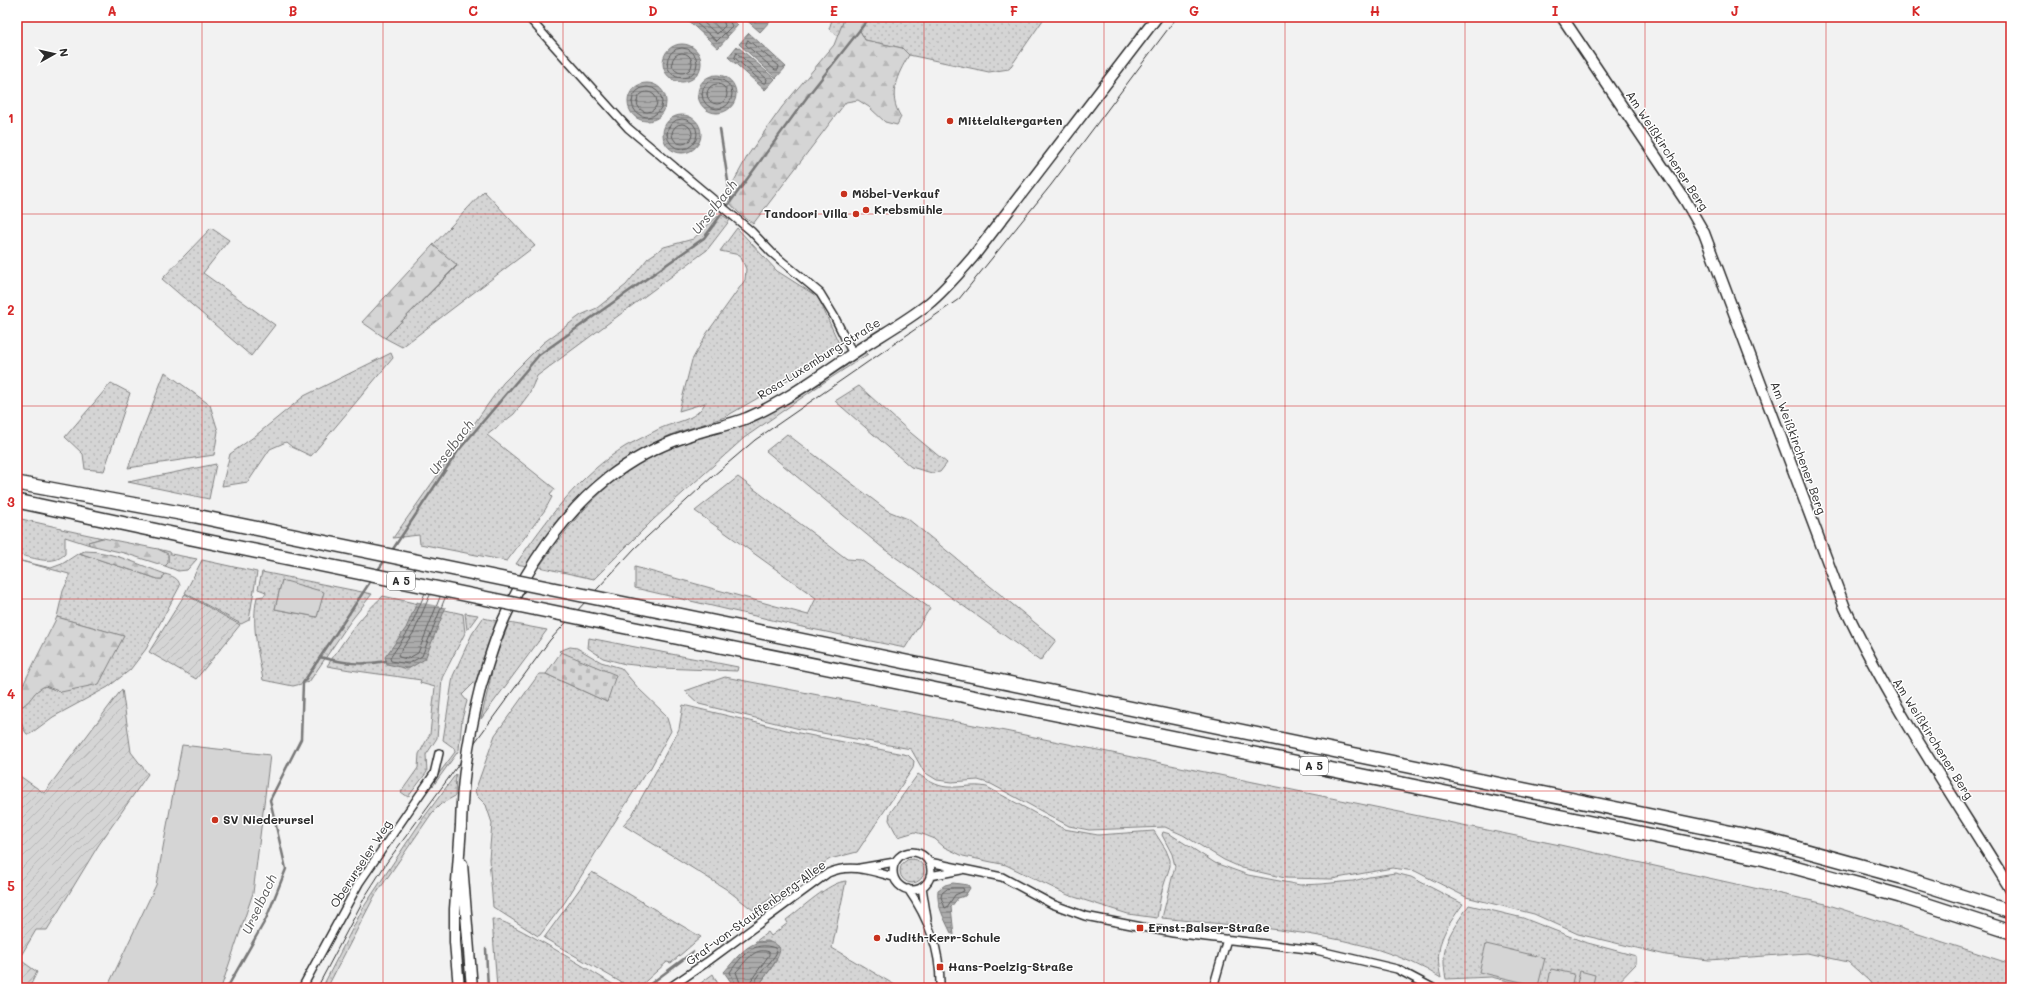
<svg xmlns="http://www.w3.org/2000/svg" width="2028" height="1005" viewBox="0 0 2028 1005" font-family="Mali,sans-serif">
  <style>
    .grass { fill: url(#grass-dots); stroke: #808080; fill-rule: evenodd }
    .forest { fill: url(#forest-firs); stroke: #808080 }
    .cemetery { fill: url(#cemetery-stones); stroke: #808080 }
    .garden { fill: url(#garden-furrows); stroke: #808080 }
    .pitch { fill: #d5d5d5; stroke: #808080 }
    .water { fill: url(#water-rules); stroke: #787878 }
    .pier { fill: #f2f2f2 }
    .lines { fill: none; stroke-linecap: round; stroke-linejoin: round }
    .shore { stroke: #5e5e5e; stroke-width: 1 }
    .stream { stroke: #787878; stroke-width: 2.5 }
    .street-casing { stroke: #2b2b2b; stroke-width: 10 }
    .secondary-casing { stroke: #2b2b2b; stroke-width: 13 }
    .highway-casing { stroke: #2b2b2b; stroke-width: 16 }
    .street { stroke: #fff; stroke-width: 7 }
    .secondary { stroke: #fff; stroke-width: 10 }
    .highway { stroke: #fff; stroke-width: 13 }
    .tram { stroke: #2b2b2b; stroke-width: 1 }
    .secondary-bridge-casing { stroke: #2b2b2b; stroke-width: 13; stroke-linecap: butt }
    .highway-bridge-casing { stroke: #2b2b2b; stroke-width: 16; stroke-linecap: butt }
    .secondary-bridge { stroke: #fff; stroke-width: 10 }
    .highway-bridge { stroke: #fff; stroke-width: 13 }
    .grid { fill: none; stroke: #d62828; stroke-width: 1; stroke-opacity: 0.55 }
    .poi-dot { fill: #c8321e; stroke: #fff; stroke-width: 1.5 }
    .labels { text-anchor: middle; stroke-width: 3; stroke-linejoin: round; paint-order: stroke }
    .shield { fill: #fff; stroke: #6b6b6b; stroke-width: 1 }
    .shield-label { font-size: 11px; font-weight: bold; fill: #2b2b2b }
    .poi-label { font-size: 12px; font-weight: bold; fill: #2b2b2b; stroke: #fff; text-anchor: start }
    .street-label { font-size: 12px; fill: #2b2b2b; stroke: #fff }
    .water-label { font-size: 13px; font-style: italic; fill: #585858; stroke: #fff }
    .neatline { fill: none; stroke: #d62828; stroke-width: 1.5 }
    .grid-label { font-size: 13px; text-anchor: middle; font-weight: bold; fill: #d62828 }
  </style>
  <defs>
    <pattern id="grass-dots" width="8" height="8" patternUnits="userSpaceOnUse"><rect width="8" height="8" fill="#d5d5d5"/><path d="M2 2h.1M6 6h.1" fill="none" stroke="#b7b7b7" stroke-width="1.8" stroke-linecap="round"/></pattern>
    <pattern id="forest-firs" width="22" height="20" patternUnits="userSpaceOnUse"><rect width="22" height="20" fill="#d5d5d5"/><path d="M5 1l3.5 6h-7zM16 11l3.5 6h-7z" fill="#b7b7b7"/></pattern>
    <pattern id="cemetery-stones" width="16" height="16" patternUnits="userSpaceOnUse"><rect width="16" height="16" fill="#d5d5d5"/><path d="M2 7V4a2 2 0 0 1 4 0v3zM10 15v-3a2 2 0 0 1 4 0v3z" fill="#b7b7b7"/></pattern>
    <pattern id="garden-furrows" width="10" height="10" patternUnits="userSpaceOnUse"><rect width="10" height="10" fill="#d5d5d5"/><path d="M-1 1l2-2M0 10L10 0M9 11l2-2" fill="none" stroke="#b7b7b7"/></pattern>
    <pattern id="water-rules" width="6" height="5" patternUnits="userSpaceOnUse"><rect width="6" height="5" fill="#ababab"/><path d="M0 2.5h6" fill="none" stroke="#8b8b8b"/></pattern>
  </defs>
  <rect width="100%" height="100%" fill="#f2f2f2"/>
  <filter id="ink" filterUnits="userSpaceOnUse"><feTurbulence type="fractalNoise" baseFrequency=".025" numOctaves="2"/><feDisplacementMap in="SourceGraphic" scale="8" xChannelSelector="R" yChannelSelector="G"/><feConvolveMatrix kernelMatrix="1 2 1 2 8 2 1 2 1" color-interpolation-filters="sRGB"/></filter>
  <g filter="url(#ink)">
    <path class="grass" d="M 833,17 L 845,17 L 838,36 L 829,29 Z
      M 871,17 L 1045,17 L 1009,69 L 989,72 L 909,55 L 902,48 L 865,40 L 859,29 Z
      M 484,191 L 535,246 L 402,347 L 385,338 L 457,266 L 433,245 Z
      M 720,214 L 730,220 L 707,250 L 537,376 L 529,394 L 514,414 L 487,435 L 555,489 L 550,495 L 552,497 L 545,510 L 507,561 L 420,544 L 419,535 L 393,538 L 503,383 L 543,343 L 581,315 L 597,308 L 626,285 L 648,258 L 664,247 L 693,239 Z
      M 211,228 L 229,240 L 203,273 L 275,325 L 251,356 L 162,279 Z
      M 737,228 L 777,271 L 818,297 L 840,346 L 770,391 L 725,417 L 675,433 L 653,443 L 629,457 L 600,478 L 580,496 L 527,566 L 516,564 C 546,520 580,474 626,446 C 637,440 648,435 659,429 C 676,421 696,421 705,403 L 679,411 L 692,360 L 707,333 L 745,280 L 746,269 L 740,255 L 720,251 Z
      M 866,352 L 868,354 L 823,383 L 744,438 L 654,519 L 594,579 L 539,567 C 580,509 619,464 689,440 C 714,432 740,427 764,416 C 800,399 833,374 866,352 Z
      M 391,353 L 393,358 L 311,456 L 292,447 L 286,442 L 270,449 L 248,482 L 222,486 L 230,454 L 255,436 L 304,396 Z
      M 165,372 L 210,405 L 218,431 L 214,455 L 128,468 Z
      M 111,383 L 130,393 L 104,471 L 85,469 L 83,454 L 65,437 Z
      M 859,386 L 911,433 L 947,463 L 940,472 L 932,473 L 911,467 L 835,401 Z
      M 787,434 L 888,511 L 908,519 L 1056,640 L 1040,661 L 884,549 L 766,451 Z
      M 216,464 L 209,499 L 128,482 Z
      M 738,477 L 847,559 L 861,560 L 930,608 L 905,648 L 802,627 L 635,588 L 635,567 L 808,615 L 816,598 L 695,511 Z
      M 17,518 L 61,528 L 61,529 L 103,538 L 88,542 L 90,545 L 65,537 L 65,554 C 53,566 35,558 20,555 L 17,554 Z
      M 158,549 L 170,552 L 171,554 L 197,559 L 187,570 L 178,571 L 165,566 L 168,563 L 168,555 Z
      M 79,553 L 158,579 L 162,579 L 165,574 C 172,576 179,578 180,586 L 146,649 L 130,670 L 108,687 L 53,717 L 30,734 L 27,734 C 23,731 17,710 17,705 L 23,706 C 34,697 32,692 45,686 L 61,692 L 123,636 L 57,617 L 63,591 L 69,578 L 69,574 L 17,560 L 51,568 L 62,564 Z
      M 202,560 L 257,572 L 249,620 L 241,624 L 185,593 Z
      M 262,572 L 372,594 L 350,622 L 309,682 L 293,686 L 263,680 C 258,651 251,625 257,597 L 264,596 L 266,592 L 258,589 ZM 282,580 L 317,617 L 275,609 Z
      M 383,596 L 463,614 L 465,633 L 442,678 L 437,738 L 426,755 L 427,772 L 408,797 L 401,792 L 418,768 L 419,754 L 430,734 L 435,687 L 420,683 L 421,680 C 390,675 358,672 327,666 C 344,641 360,616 383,596 Z
      M 465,613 L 478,615 L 467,630 Z
      M 483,618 L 497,621 L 476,681 L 462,695 L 467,701 L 462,719 L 459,750 L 433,786 L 431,784 L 455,752 L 454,748 L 443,740 L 453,676 L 472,634 Z
      M 509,623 L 547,630 L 481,719 L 492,672 L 490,671 Z
      M 589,638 L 738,667 L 737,671 L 661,668 L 625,664 L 603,658 L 588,648 Z
      M 570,647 L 577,648 L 601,662 L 621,668 L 639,689 L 666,715 L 671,731 L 650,769 L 644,775 L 565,902 L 540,935 L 538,936 L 493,907 L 489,859 L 492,823 L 486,805 L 477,796 L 475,791 L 495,735 L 539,674 L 546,674 L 607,702 L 559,651 Z
      M 725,677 L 1010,732 L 1560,845 L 1826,904 L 2011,964 L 2011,988 L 1874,988 L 1869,981 L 1848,962 L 1807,953 L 1709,960 L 1666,955 L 1578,934 L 1534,914 L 1466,897 L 1415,871 L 1392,868 L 1332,879 L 1285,878 L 1242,868 L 1224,860 L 1183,835 L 1165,827 L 1089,830 L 1069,826 L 991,784 L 978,780 L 952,782 L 937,780 L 924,772 L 911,749 L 800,729 L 699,704 L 685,691 Z
      M 683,705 L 799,733 L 908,755 L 914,761 L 913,768 L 857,852 L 830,859 L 753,910 L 726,889 L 623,825 L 632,815 L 679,729 Z
      M 456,774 L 455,796 L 441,804 L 432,813 L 374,897 L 327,988 L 322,988 L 363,908 L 422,820 Z
      M 918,774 C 927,780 936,786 947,787 C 961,788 973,784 987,787 L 1064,829 L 1098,835 L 1154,831 L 1166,850 L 1170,860 L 1170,866 L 1161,894 L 1157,918 L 1128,914 L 1068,895 L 1006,865 L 963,856 L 944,847 L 935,839 L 925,835 L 915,832 L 898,837 L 889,820 L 890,813 Z
      M 1163,832 L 1170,834 L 1215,863 L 1248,875 L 1300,885 L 1321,884 L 1353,881 L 1369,877 L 1395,873 L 1411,877 L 1463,904 C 1445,929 1433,946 1441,978 C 1367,930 1249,928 1162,918 L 1175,866 L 1172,854 L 1162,835 Z
      M900 871a12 12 0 1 1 24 0a12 12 0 1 1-24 0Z
      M 592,872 L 701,937 L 671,963 L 667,962 L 638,988 L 631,988 L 544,938 Z
      M 846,881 L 832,948 L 900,988 L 757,988 L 777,960 L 761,941 L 755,942 L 768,932 L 771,936 L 788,923 L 786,920 C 801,909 829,882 846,881 Z
      M 1469,905 L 1523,918 L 1584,942 L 1636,956 L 1636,964 L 1613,988 L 1538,988 L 1491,977 L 1446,979 C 1439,944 1451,932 1469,905 Z
      M 492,919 C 504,916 602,978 619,988 L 497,988 Z
      M 713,974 L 720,988 L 694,988 Z
      M 1634,981 L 1668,988 L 1624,988 Z"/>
    <path class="forest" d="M 845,17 L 871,17 L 859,29 L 865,40 L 902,48 L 909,55 C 897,75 887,95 901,117 L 897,125 L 885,122 L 869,107 L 858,100 L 846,102 L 753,224 L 739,213 L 725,198 L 748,155 L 782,107 L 834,45 Z
      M 433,245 L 457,265 L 385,338 L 362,322 Z
      M 103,538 L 158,549 L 168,554 L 168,563 L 165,566 L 124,553 L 90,545 L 88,542 Z
      M 85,551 C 112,551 140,565 165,574 L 162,579 L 158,579 L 79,553 Z
      M 57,617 L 124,636 L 99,684 L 61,692 L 45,686 C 32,692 34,698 23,706 L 17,705 L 17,697 Z"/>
    <path class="cemetery" d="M 561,652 L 616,675 L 607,702 L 546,674 Z"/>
    <path class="garden" d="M 185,594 L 240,625 L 196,679 L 149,652 Z
      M 122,689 L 131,752 L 148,774 L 98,846 L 47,930 L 36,930 L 19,959 L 37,972 L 29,988 L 17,988 L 17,774 L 44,793 Z"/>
    <path class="pitch" d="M 282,580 L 324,592 L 317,617 L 275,609 Z
      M 182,745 L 270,755 L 253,893 L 221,988 L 107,988 L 156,885 Z
      M 1486,944 L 1545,958 L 1538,986 L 1479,972 Z
      M 1551,969 L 1574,974 L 1571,988 L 1548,984 Z
      M 1580,971 L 1595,975 L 1592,988 L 1576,988 Z"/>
    <path class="water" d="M 684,17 L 707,18 L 728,37 L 718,48 Z
      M 707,17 L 730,17 L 738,25 L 728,36 Z
      M 743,17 L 766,17 L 770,21 L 760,32 Z
      M 749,33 L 786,67 L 776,78 L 739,44 Z
      M663 63a19 19 0 1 1 38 0a19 19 0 1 1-38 0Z
      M 737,46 L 775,79 L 765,90 L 728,57 Z
      M698 94a19 19 0 1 1 38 0a19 19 0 1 1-38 0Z
      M628 102a19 19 0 1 1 38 0a19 19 0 1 1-38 0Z
      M663 134a19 19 0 1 1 38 0a19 19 0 1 1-38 0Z
      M 431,570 L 449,599 L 425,659 L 408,669 L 387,664 L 385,657 L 406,628 Z
      M 953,883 L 968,885 L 970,888 L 965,896 L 958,898 L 951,907 L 954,935 L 951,933 C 945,920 936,905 938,890 L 945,885 Z
      M 768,941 C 771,943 777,944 779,947 C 784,954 762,980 757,988 L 735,988 L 724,972 C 737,958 747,941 768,941 Z"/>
    <path class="pier" d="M 429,569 L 447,569 L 451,599 L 448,608 L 414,601 Z"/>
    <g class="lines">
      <path class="shore" d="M 689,17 L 717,41 L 732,26 L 727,17
        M 697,17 L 717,34 L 725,26 L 722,17
        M 748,40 L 779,66 L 778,70 L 775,70 L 746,45 Z
        M667 63a15 15 0 1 1 30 0a15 15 0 1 1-30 0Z
        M672 63a10 10 0 1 1 20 0a10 10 0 1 1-20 0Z
        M 737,53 L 767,79 L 766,83 L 763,83 L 735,58 Z
        M702 94a15 15 0 1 1 30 0a15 15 0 1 1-30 0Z
        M707 94a10 10 0 1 1 20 0a10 10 0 1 1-20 0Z
        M632 102a15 15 0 1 1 30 0a15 15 0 1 1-30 0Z
        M637 102a10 10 0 1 1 20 0a10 10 0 1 1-20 0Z
        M667 134a15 15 0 1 1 30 0a15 15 0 1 1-30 0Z
        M672 134a10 10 0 1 1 20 0a10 10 0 1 1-20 0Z
        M 425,593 L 409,630 L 390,658 L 391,661 L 408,664 L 422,656 L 445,598
        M 430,595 L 414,632 L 398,655 L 399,657 L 407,659 L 418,653 L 440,597
        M 954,888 L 963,888 L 964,891 L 955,895 L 947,907 L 945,908 L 941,897 L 942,893 L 947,889 Z
        M 737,988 L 730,972 C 742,956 753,940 775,948 L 777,952 C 771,964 755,975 753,988
        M 742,988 L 736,972 C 745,963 754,946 769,952 L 769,955 L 750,982 L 748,988"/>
      <path class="stream" d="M 720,129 L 731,201
        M 391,552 L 458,451 L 539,355 L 704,238 L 810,93 L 870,17
        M 377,571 L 386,559
        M 320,657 C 343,663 362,666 386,661
        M 486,949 L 488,988
        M 227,988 L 266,919 L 286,869 L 270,800 L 301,739 L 303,683 L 372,579
        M 645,988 L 693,952"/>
      <defs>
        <path id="street" d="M 528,17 L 628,128 L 751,231 L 772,253 L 820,293 L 834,316 L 853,354
          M893 871a19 19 0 1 1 38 0a19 19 0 1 1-38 0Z
          M 929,862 L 1002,877 L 1052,904 L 1085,916 L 1173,933 L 1316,950 L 1397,969 L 1433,988
          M 860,868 L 895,862
          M 930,876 L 961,870
          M 922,887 L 927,919
          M 908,889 C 929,919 941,951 940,988
          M 302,988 L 359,883 L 434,774 L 439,753
          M 669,988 L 707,962 L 828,873 C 851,863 871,871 894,877
          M 1213,988 L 1227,939"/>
        <path id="secondary" d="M 1562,17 L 1685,200 L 1704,233 L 1845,608 C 1891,706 1954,797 2011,890
          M 481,685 C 488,664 494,641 503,621 C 526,569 562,515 607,479 C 630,461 657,446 685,437 C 705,429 727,426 747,418 C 784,402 818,377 852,354 C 877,337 904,323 928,304 C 945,290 959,273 973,257 L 1157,17
          M 462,864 L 472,988
          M 459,988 L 455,942 L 455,909 L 461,826"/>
        <path id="highway" d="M 17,483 L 196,516
          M 17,501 L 191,538
          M 616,602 L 1767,840 L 1901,877 L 2011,912
          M 611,624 L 1427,789 L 1765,859 L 1900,896 L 2011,932"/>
      </defs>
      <use href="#street" class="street-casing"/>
      <use href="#secondary" class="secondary-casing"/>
      <use href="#highway" class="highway-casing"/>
      <use href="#street" class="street"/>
      <use href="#secondary" class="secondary"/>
      <use href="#highway" class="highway"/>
      <path class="tram" d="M 317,988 L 366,895 L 387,862 L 550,640 L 635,548 L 713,476 L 755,440 L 959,299 L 1051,185 L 1177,17"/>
      <defs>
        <path id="secondary-bridge" d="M 461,826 C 462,778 469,732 481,685"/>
        <path id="highway-bridge" d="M 196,516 L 616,602
          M 191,538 L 611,624"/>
      </defs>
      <use href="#secondary-bridge" class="secondary-bridge-casing"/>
      <use href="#highway-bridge" class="highway-bridge-casing"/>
      <use href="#secondary-bridge" class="secondary-bridge"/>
      <use href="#highway-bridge" class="highway-bridge"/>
    </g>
  </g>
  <path class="grid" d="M 202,17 L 202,988M 383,17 L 383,988M 563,17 L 563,988M 743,17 L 743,988M 924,17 L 924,988M 1104,17 L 1104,988M 1285,17 L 1285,988M 1465,17 L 1465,988M 1645,17 L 1645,988M 1826,17 L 1826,988M 17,214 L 2011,214M 17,406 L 2011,406M 17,599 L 2011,599M 17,791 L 2011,791"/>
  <g class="poi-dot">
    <circle cx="950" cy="121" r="4"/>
    <circle cx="844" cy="194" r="4"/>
    <circle cx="866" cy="210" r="4"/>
    <circle cx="856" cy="214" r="4"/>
    <circle cx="215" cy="820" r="4"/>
    <rect x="1136" y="924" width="8" height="8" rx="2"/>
    <circle cx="877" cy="938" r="4"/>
    <rect x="936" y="963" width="8" height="8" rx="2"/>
  </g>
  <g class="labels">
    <g class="shield">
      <rect x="387" y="572" width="28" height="18" rx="3"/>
      <rect x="1300" y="757" width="28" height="18" rx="3"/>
    </g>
    <g class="shield-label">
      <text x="401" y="585">A 5</text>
      <text x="1314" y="770">A 5</text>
    </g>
    <g class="poi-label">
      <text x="958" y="125">Mittelaltergarten</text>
      <text x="852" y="198">Möbel-Verkauf</text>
      <text x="874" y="214">Krebsmühle</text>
      <text x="848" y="218" text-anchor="end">Tandoori Villa</text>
      <text x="223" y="824">SV Niederursel</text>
      <text x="1148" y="932">Ernst-Balser-Straße</text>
      <text x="885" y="942">Judith-Kerr-Schule</text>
      <text x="948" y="971">Hans-Poelzig-Straße</text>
    </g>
    <g class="street-label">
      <text transform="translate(1667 151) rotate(57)" y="4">Am Weißkirchener Berg</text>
      <text transform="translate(819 359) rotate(-32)" y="4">Rosa-Luxemburg-Straße</text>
      <text transform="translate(1798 448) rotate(70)" y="4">Am Weißkirchener Berg</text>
      <text transform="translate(1933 739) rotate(58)" y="4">Am Weißkirchener Berg</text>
      <text transform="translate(361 864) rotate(-57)" y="4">Oberurseler Weg</text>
      <text transform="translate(756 913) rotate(-36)" y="4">Graf-von-Stauffenberg-Allee</text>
    </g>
    <g class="water-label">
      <text transform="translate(714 207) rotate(-52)" y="5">Urselbach</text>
      <text transform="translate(451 447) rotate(-53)" y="5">Urselbach</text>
      <text transform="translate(259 904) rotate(-65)" y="5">Urselbach</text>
    </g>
  </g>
  <rect width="2028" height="1005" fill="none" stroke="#fff" stroke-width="44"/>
  <g transform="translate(54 54) rotate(82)" stroke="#ffffff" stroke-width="3" paint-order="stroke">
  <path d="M0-3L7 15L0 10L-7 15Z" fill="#2b2b2b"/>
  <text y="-6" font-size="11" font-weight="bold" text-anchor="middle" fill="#2b2b2b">N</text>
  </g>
  <rect x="22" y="22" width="1984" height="961" class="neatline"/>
  <g class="grid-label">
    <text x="112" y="16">A</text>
    <text x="293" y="16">B</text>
    <text x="473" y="16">C</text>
    <text x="653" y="16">D</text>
    <text x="834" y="16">E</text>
    <text x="1014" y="16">F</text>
    <text x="1194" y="16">G</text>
    <text x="1375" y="16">H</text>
    <text x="1555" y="16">I</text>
    <text x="1735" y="16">J</text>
    <text x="1916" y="16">K</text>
    <text x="11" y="123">1</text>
    <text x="11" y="315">2</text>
    <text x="11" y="507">3</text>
    <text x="11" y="699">4</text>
    <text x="11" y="891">5</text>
  </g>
</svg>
